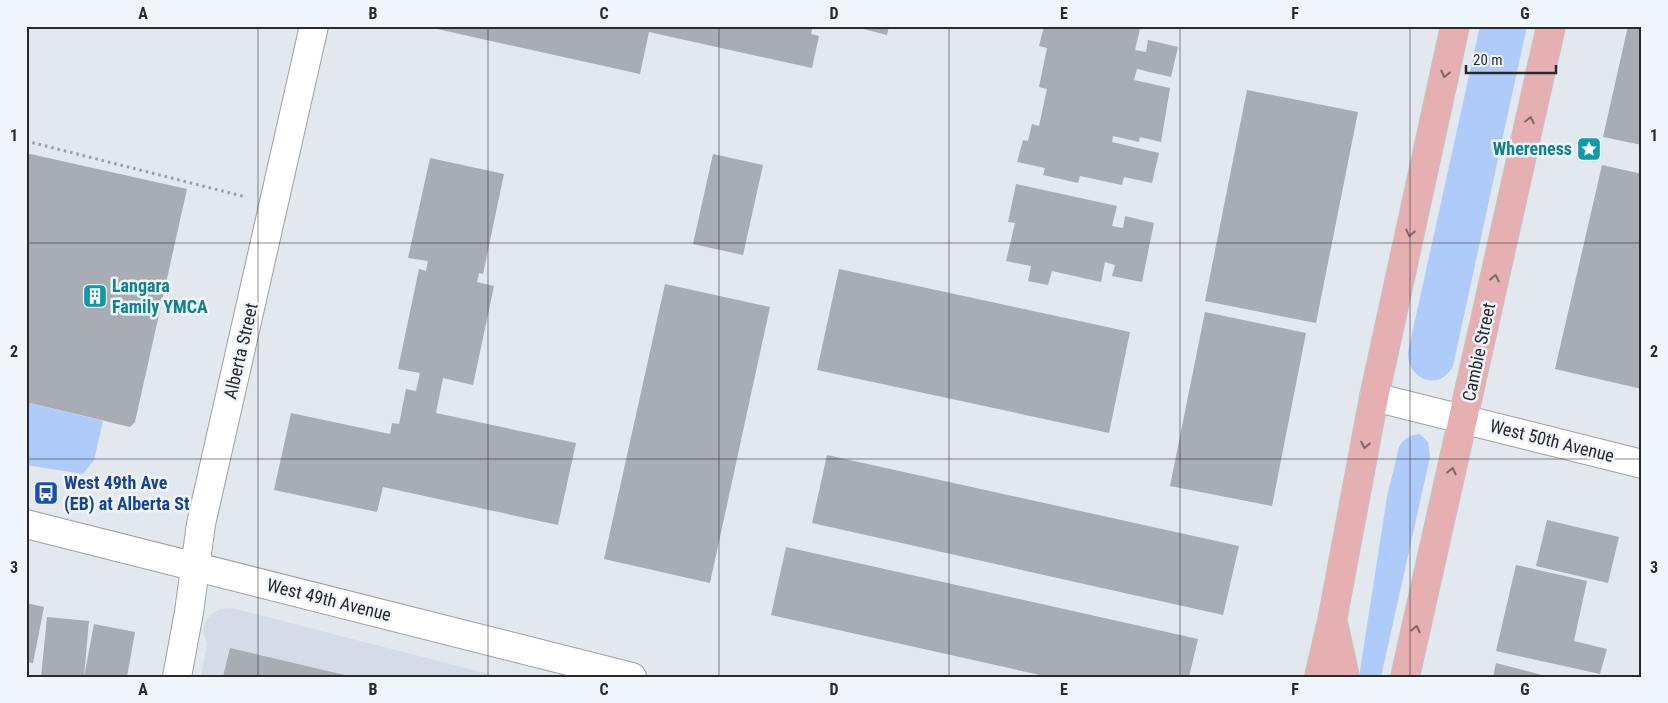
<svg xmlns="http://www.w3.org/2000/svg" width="1668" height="703" viewBox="0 0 1668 703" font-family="'Roboto Condensed',sans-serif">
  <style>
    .built { fill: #d4dcea }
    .green { fill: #afcbf9 }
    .building { fill: #a8acb3 }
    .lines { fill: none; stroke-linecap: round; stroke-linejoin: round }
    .minor-casing { stroke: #9ca0a6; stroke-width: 30 }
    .major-casing { stroke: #c3c3c4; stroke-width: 30 }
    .path { stroke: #9b9ea4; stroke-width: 3; stroke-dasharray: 2.5 4; stroke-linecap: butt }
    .minor { stroke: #fff; stroke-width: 28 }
    .major { stroke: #e6afb2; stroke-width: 28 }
    .oneway { stroke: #7e6669 }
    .grid { fill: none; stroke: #292a2d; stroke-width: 1; stroke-opacity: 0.55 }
    .labels { text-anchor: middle; stroke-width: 5; stroke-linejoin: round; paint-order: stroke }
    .culture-label { font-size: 18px; font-weight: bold; fill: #0d838f; stroke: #f0f4fb; text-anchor: end }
    .street-label { font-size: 18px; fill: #292a2d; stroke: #f0f4fb }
    .transit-label { font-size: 18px; font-weight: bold; fill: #164399; stroke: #f0f4fb; text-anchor: start }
    .neatline { fill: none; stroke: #292a2d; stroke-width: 2 }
    .grid-label { font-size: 16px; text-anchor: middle; font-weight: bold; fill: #292a2d }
  </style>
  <rect width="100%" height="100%" fill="#e3e7ee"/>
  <path class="built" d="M 232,608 L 501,677 L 201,677 L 207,643 L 203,631 L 205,622 L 213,613 L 220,609 Z"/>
  <path class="green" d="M 1480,26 L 1527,26 L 1453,366 C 1439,393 1407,379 1408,352 Z
    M 26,402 L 103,421 L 94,460 L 83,474 L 26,465 Z
    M 1420,434 L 1428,442 L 1430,457 L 1381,677 L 1359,677 L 1387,497 L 1399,447 C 1404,438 1410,435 1420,434 Z"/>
  <path class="building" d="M 813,26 L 811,34 L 819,36 L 812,68 L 649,32 L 640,74 L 428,27 Z
    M 852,26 L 889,26 L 887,35 Z
    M 1044,26 L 1125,26 L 1140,29 L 1135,50 L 1146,52 L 1148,40 L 1178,47 L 1171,77 L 1137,69 L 1134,80 L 1170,88 L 1161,142 L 1140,137 L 1139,142 L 1113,136 L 1112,142 L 1159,153 L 1152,183 L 1124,177 L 1122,185 L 1080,176 L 1078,183 L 1043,175 L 1045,168 L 1017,162 L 1023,140 L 1028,141 L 1032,124 L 1039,126 L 1047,89 L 1039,87 L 1047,48 L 1039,46 Z
    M 1628,26 L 1642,26 L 1642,145 L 1603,137 Z
    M 1247,90 L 1358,112 L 1316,323 L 1205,301 Z
    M 26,153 L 187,189 L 135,422 L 130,427 L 26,402 Z
    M 713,154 L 763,165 L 743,255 L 693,244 Z
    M 430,158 L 504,174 L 483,274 L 479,273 L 477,282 L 494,286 L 473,385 L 443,378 L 436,413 L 576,443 L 558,525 L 383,487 L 377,512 L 274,490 L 291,413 L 390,434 L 392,423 L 399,424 L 406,389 L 416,391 L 420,373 L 398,369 L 419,269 L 426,271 L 428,261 L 408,258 Z
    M 1602,165 L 1642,174 L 1642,389 L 1555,369 Z
    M 1016,184 L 1117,206 L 1112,226 L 1123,228 L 1125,216 L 1154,223 L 1142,282 L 1112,276 L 1115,265 L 1105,262 L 1101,282 L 1052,271 L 1048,285 L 1028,281 L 1031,266 L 1006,261 L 1015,223 L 1008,222 Z
    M 839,269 L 1130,332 L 1109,433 L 817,370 Z
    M 665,284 L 770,307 L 710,583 L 604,559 Z
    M 1205,312 L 1306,333 L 1272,506 L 1170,486 Z
    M 827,455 L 1239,546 L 1223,615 L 812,523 Z
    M 1547,520 L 1619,537 L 1608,583 L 1536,566 Z
    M 786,547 L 1198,639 L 1189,677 L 1049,677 L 771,615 Z
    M 1516,565 L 1587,581 L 1574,641 L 1607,649 L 1600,674 L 1496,651 Z
    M 26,603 L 44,607 L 33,663 L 26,662 Z
    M 47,617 L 89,621 L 84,677 L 41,677 Z
    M 94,624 L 135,632 L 127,677 L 84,677 Z
    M 230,648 L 349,676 L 349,677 L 223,677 Z
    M 1496,663 L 1546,676 L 1546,677 L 1493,677 Z"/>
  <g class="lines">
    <defs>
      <path id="minor" d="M 1374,397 L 1642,464
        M 26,524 L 632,677
        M 177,677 L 189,612 L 201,524 L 314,26"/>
      <path id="major" d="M 1334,627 L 1345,677
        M 1319,677 L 1332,621 L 1374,397 L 1455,26
        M 1405,677 L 1551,26"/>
    </defs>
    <use href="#minor" class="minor-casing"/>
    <use href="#major" class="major-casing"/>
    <path class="path" d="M 26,141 L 246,197"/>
    <use href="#minor" class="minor"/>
    <use href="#major" class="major"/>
  </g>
  <defs><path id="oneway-chevron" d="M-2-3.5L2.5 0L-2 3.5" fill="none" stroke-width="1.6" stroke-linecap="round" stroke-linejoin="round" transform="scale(1.25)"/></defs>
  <g class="oneway">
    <use href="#oneway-chevron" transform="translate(1445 74) rotate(102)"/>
    <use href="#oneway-chevron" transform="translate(1530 120) rotate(-78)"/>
    <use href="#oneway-chevron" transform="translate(1410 233) rotate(102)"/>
    <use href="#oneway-chevron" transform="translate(1495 278) rotate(-78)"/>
    <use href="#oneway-chevron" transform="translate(1365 445) rotate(101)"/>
    <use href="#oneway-chevron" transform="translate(1452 471) rotate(-77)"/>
    <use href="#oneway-chevron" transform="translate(1416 629) rotate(-77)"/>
  </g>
  <path class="grid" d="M 258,26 L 258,677M 488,26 L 488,677M 719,26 L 719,677M 949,26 L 949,677M 1180,26 L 1180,677M 1410,26 L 1410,677M 26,243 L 1642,243M 26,459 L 1642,459"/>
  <defs>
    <symbol id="sight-square" viewBox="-11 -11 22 22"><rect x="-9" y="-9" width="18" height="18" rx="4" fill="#0f9aa8" stroke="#f0f4fb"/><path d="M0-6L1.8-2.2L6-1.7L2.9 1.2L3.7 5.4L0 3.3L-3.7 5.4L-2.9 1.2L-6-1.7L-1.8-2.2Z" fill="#fff"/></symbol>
    <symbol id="building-square" viewBox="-11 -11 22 22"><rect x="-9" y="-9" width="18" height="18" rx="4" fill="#0f9aa8" stroke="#f0f4fb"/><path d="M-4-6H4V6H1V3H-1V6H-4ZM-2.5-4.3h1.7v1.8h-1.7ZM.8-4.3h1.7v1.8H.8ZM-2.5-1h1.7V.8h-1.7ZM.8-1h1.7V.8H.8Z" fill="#fff"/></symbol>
    <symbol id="bus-square" viewBox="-11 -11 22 22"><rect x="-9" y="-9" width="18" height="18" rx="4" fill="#1a4fb4" stroke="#f0f4fb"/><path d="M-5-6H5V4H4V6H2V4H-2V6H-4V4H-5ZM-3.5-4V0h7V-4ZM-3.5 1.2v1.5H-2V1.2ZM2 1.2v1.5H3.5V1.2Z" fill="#fff"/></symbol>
  </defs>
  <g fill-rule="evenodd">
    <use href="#sight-square" x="1575" y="135" width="28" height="28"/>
    <use href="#building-square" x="81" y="282" width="28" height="28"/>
    <use href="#bus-square" x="32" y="479" width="28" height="28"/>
  </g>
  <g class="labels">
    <g class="culture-label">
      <text x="1572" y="155">Whereness</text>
      <text x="112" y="292" text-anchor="start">Langara<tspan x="112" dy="21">Family YMCA</tspan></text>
    </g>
    <g class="street-label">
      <text transform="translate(241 351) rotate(-77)" y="6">Alberta Street</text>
      <text transform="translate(1479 352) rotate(-78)" y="6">Cambie Street</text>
      <text transform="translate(1552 441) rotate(14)" y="6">West 50th Avenue</text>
      <text transform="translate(329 600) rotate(14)" y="6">West 49th Avenue</text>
    </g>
    <g class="transit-label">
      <text x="64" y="489">West 49th Ave<tspan x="64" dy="21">(EB) at Alberta St</tspan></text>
    </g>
  </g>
  <rect width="1668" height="703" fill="none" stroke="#f0f4fb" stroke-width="55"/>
  <path d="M1466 65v8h90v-8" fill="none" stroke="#292a2d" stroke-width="2.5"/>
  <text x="1473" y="65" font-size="15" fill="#292a2d" stroke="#f0f4fb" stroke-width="4" paint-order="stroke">20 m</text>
  <rect x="28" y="28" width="1612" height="648" class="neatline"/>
  <g class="grid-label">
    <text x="143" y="19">A</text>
    <text x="373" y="19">B</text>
    <text x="604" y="19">C</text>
    <text x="834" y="19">D</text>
    <text x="1064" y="19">E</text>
    <text x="1295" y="19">F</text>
    <text x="1525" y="19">G</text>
    <text x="14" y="141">1</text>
    <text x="1654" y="141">1</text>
    <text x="14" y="357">2</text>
    <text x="1654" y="357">2</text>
    <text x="14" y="573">3</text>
    <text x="1654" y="573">3</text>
    <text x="143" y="695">A</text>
    <text x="373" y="695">B</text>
    <text x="604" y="695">C</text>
    <text x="834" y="695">D</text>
    <text x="1064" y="695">E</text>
    <text x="1295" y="695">F</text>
    <text x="1525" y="695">G</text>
  </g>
</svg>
